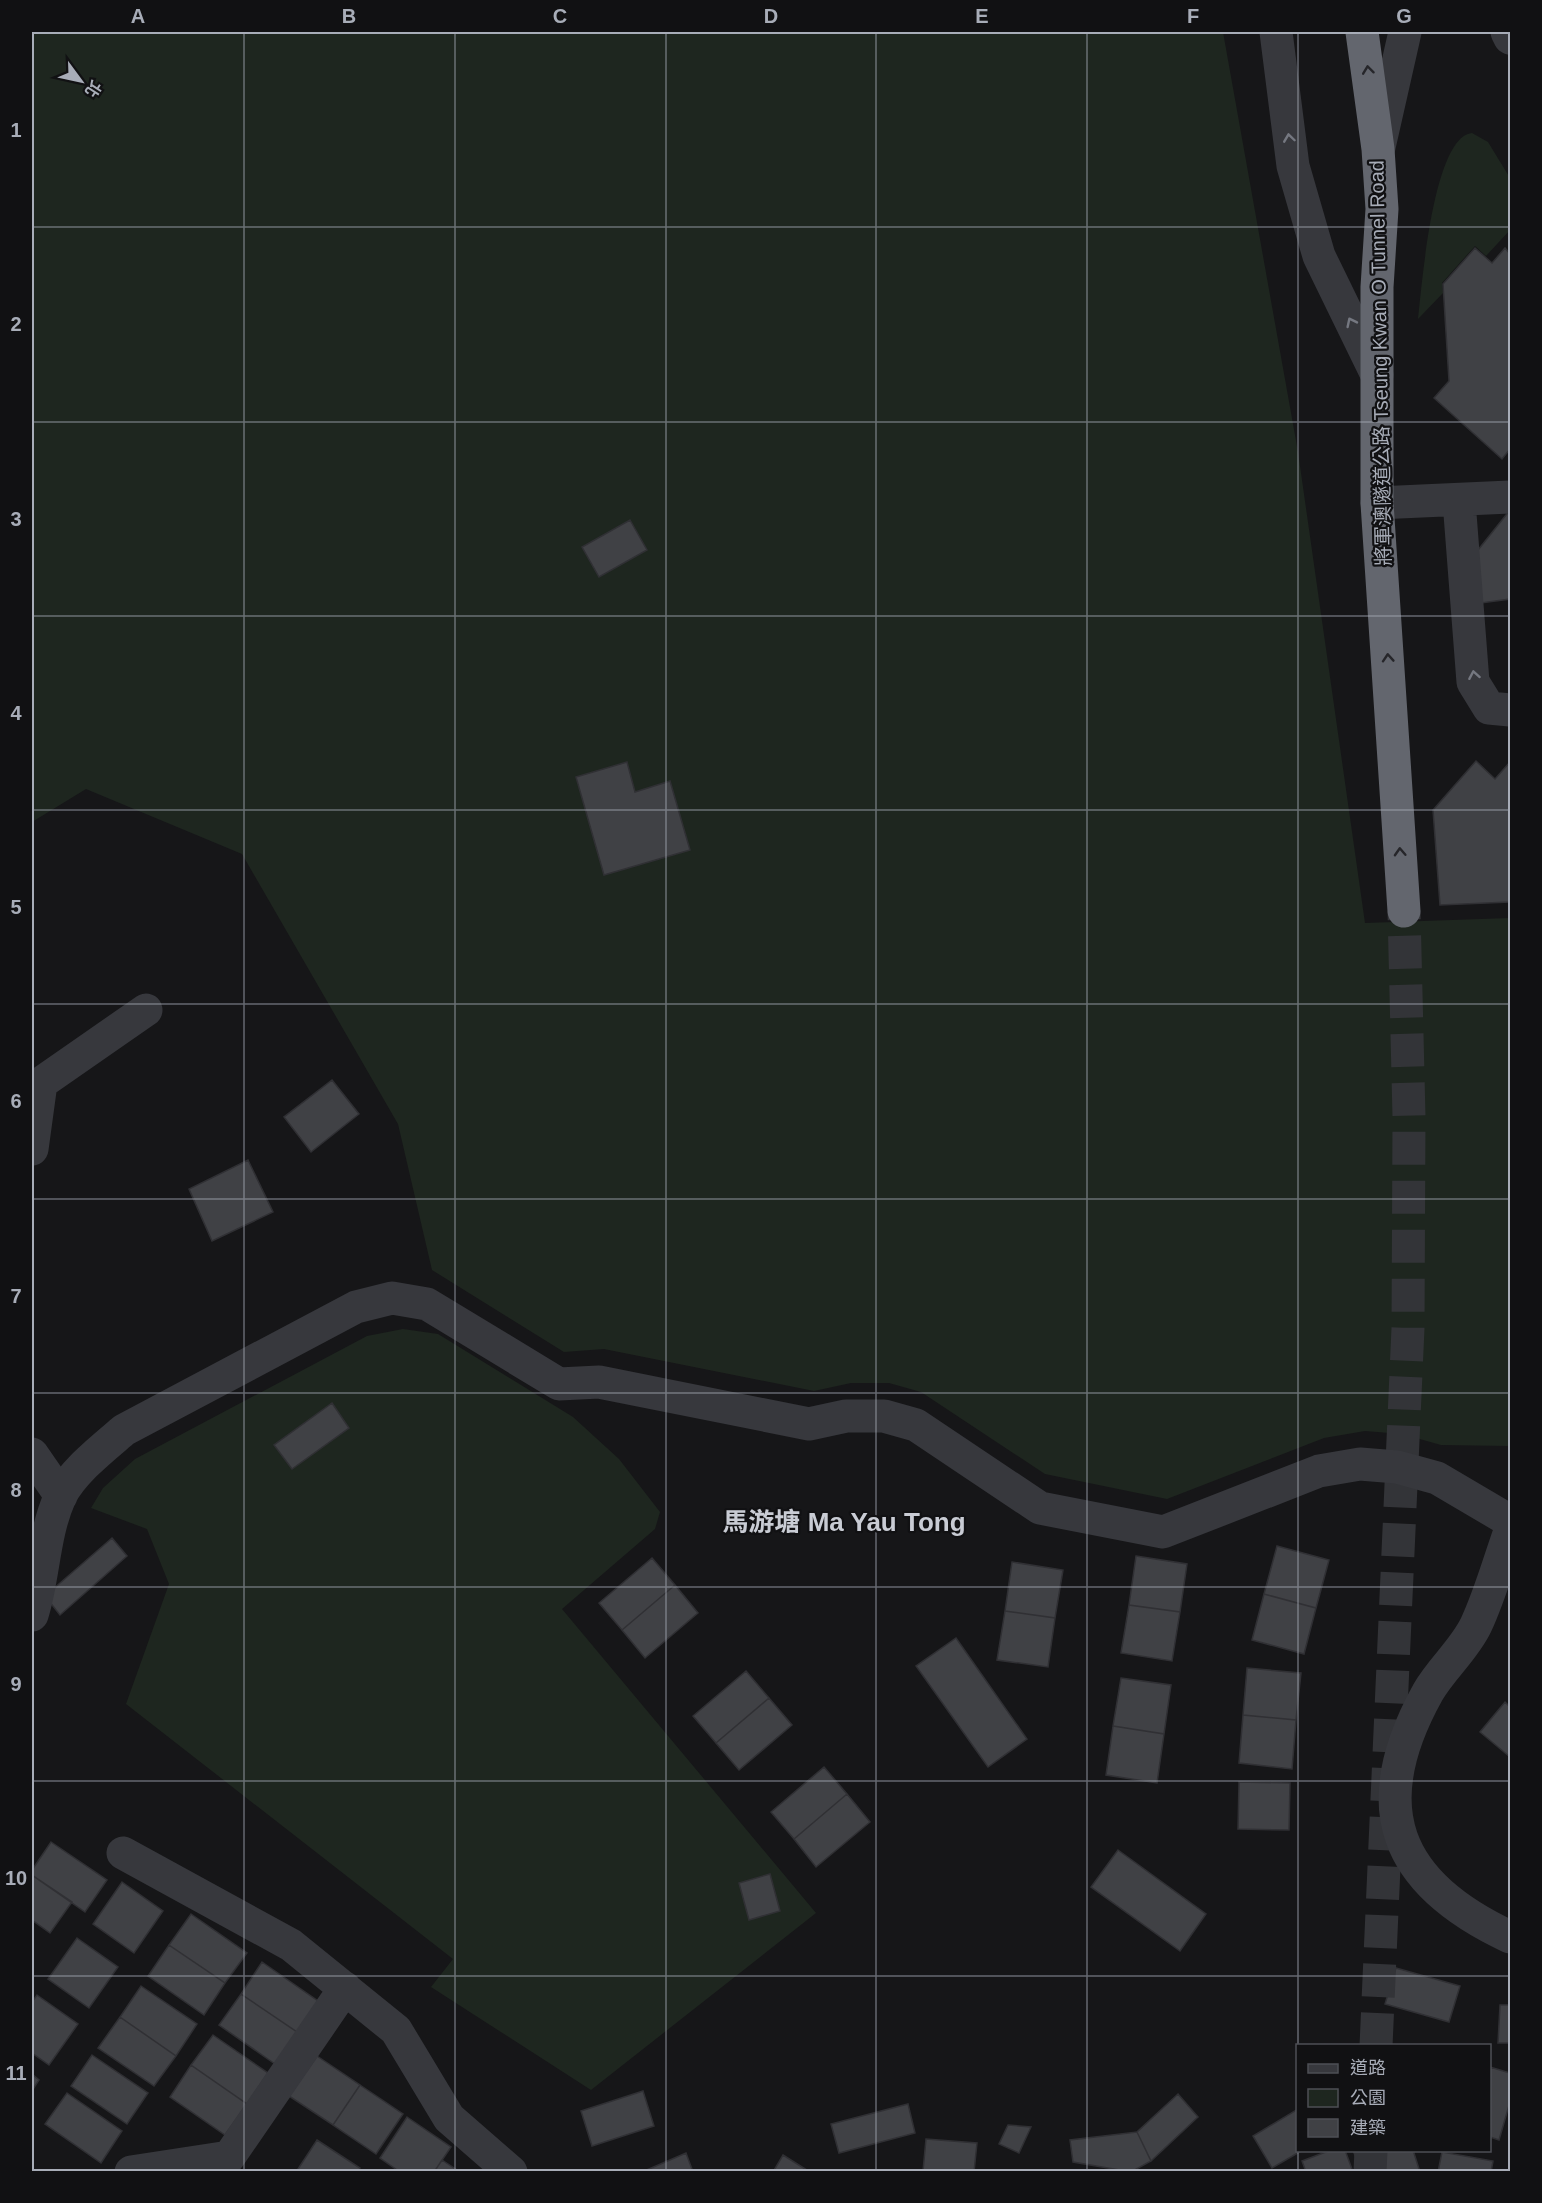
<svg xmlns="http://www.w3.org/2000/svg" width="1542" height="2203" viewBox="0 0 1542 2203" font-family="Arial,'Noto Sans TC',sans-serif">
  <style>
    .green { fill: #1e261f }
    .building { fill: #404145; stroke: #303034; stroke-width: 1.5 }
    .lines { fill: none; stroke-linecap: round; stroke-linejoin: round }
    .highway-tunnel { stroke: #333438; stroke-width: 33; stroke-dasharray: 33 16; stroke-linecap: butt }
    .minor { stroke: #37383d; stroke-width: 33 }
    .highway { stroke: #63666e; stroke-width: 33 }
    .oneway { stroke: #26262a }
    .oneway2 { stroke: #757881 }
    .grid { fill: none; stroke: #a8adb8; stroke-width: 1.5; stroke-opacity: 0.55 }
    .labels { text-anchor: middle; stroke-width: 4.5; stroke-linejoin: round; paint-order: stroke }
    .street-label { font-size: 20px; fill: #a8adb8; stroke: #111113 }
    .district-label { font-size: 26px; font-weight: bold; fill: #c9ccd4; stroke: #111113 }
    .neatline { fill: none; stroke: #a8adb8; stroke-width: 2 }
    .grid-label { font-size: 20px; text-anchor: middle; font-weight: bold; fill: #a8adb8 }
  </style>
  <rect width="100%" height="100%" fill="#161618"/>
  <path class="green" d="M 32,32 L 1223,32 L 1298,452 L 1365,923 L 1510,918 L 1510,1446 L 1441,1445 L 1402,1434 L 1365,1431 L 1324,1438 L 1167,1499 L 1045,1474 L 921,1392 L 889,1383 L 851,1383 L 814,1391 L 604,1349 L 564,1352 L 432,1270 L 398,1124 L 242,854 L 86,789 L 32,822 Z
    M 1472,133 L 1488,142 L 1510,178 L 1510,230 L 1486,256 L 1475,246 L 1442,283 L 1443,293 L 1418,319 C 1422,285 1433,137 1472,133 Z
    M 403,1329 L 438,1334 L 573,1417 L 619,1459 L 660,1512 L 655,1529 L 562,1609 L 816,1913 L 591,2090 L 431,1987 L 453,1959 L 126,1704 L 169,1584 L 147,1529 L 91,1508 L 103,1488 L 135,1459 L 367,1336 Z"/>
  <path class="building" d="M 1475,248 L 1492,263 L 1505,248 L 1510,254 L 1510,449 L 1502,459 L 1434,398 L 1449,381 L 1443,284 Z
    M 1510,510 L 1510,599 L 1481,603 L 1470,560 Z
    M 630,520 L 647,550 L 599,577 L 582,547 Z
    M 1476,761 L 1495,779 L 1510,762 L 1510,902 L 1440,905 L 1433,810 Z
    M 627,762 L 635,792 L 670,781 L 690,850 L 604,875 L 576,777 Z
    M 332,1080 L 359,1114 L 311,1152 L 284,1117 Z
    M 248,1160 L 273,1212 L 212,1241 L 189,1189 Z
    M 332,1403 L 349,1428 L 292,1469 L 274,1445 Z
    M 112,1538 L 127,1556 L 60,1615 L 45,1596 Z
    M 1277,1546 L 1329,1560 L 1316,1608 L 1264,1594 Z
    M 1136,1556 L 1187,1564 L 1180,1612 L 1129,1605 Z
    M 652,1558 L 675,1585 L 622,1630 L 599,1603 Z
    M 1012,1562 L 1063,1570 L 1055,1618 L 1005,1611 Z
    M 675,1585 L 698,1613 L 645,1658 L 622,1630 Z
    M 1264,1594 L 1316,1608 L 1304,1654 L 1252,1640 Z
    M 1129,1605 L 1180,1612 L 1172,1661 L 1121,1653 Z
    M 1005,1611 L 1055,1618 L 1048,1667 L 997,1660 Z
    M 956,1638 L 1027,1739 L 988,1767 L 916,1666 Z
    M 1247,1668 L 1301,1673 L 1296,1720 L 1243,1715 Z
    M 746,1671 L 769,1698 L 716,1743 L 693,1716 Z
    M 1121,1678 L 1171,1685 L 1164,1734 L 1113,1726 Z
    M 769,1698 L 792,1725 L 739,1770 L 716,1743 Z
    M 1505,1702 L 1510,1707 L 1510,1757 L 1480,1732 Z
    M 1243,1715 L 1296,1720 L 1292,1769 L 1239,1763 Z
    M 1113,1726 L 1164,1734 L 1157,1783 L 1106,1775 Z
    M 824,1767 L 847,1794 L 794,1839 L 771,1812 Z
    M 1239,1782 L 1290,1783 L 1289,1830 L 1238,1829 Z
    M 847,1794 L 870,1822 L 816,1867 L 794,1839 Z
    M 51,1842 L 107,1880 L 85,1912 L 32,1875 L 32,1870 Z
    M 1118,1850 L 1206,1914 L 1180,1951 L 1091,1887 Z
    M 770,1874 L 780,1911 L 749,1920 L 739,1883 Z
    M 32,1875 L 72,1902 L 50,1933 L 32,1920 Z
    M 122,1882 L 163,1911 L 134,1953 L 93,1924 Z
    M 191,1914 L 247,1953 L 225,1983 L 169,1945 Z
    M 77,1938 L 118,1967 L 89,2008 L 48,1979 Z
    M 169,1945 L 225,1983 L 204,2015 L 148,1976 Z
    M 262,1962 L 318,2001 L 297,2032 L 241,1994 Z
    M 1396,1968 L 1460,1986 L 1449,2022 L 1385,2004 Z
    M 141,1986 L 197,2024 L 176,2056 L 120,2017 Z
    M 241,1994 L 297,2032 L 275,2064 L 219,2025 Z
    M 37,1995 L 78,2024 L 49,2065 L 32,2053 L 32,2002 Z
    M 1500,2005 L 1510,2005 L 1510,2043 L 1498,2043 Z
    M 120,2017 L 176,2056 L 154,2086 L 98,2048 Z
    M 213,2035 L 268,2073 L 247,2104 L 191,2065 Z
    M 92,2055 L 148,2093 L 127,2124 L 71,2086 Z
    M 317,2056 L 360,2085 L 333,2125 L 289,2096 Z
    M 191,2065 L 247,2104 L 225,2135 L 170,2097 Z
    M 1490,2067 L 1510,2073 L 1510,2102 L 1499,2140 L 1490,2137 Z
    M 32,2074 L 39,2080 L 32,2091 Z
    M 360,2085 L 403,2114 L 376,2154 L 333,2125 Z
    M 643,2091 L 654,2126 L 592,2146 L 581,2111 Z
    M 67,2093 L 122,2131 L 101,2163 L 45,2124 Z
    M 1178,2094 L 1198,2117 L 1151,2161 L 1137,2132 Z
    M 908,2104 L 915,2133 L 839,2153 L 831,2124 Z
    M 1298,2109 L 1298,2150 L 1303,2150 L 1272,2168 L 1253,2136 Z
    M 407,2117 L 451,2147 L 434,2172 L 400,2172 L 380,2158 Z
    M 1008,2125 L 1031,2127 L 1019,2153 L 999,2144 Z
    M 1137,2132 L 1151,2161 L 1131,2172 L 1073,2162 L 1070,2140 Z
    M 926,2139 L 977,2143 L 974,2172 L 923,2171 Z
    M 317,2140 L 360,2168 L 358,2172 L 296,2172 Z
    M 1331,2150 L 1345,2150 L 1353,2172 L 1306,2172 L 1302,2161 Z
    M 1353,2150 L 1413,2150 L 1420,2172 L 1361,2172 Z
    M 1442,2152 L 1493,2161 L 1491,2172 L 1438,2172 Z
    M 686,2153 L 693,2172 L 642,2172 Z
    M 783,2155 L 810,2172 L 773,2172 Z
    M 442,2160 L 460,2172 L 434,2172 Z"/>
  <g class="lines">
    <path class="highway-tunnel" d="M 1376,2046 L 1408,1328 L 1409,1117 L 1404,911
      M 1370,2172 L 1371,2150"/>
    <path class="minor" d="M 1276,32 L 1293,166 L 1319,256 L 1377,375
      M 1507,32 L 1510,38
      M 1379,147 L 1405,32
      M 1459,501 L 1473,682 L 1489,708 L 1510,710
      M 1377,503 L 1510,497
      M 32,1149 L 41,1083 L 146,1010
      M 32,1454 L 61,1496
      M 1510,1531 C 1499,1562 1490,1595 1476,1625 C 1464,1650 1441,1669 1428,1692 C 1364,1807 1394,1883 1510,1937
      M 32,1615 C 44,1577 43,1535 60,1497 C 72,1472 103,1448 124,1430 L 356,1307 L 392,1298 L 427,1304 L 559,1384 L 599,1382 L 809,1424 L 846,1416 L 884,1416 L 916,1425 L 1040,1508 L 1163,1532 L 1319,1471 L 1360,1464 L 1397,1467 L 1437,1478 L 1510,1521
      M 123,1853 L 291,1945 L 396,2030 L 449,2118 L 511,2172
      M 131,2172 L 229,2157 L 345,1988"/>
    <path class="highway" d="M 1362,32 L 1378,149 L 1382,209 L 1377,287 L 1377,503 L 1404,911"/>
  </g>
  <defs><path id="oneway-chevron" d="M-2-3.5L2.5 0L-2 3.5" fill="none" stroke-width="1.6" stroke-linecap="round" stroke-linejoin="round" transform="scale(1.5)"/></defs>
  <g class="oneway">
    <use href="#oneway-chevron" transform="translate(1368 70) rotate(-97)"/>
    <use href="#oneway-chevron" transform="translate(1388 658) rotate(-94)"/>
    <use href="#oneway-chevron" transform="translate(1400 852) rotate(-93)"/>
  </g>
  <g class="oneway2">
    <use href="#oneway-chevron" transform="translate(1289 138) rotate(-98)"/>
    <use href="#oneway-chevron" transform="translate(1351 322) rotate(-116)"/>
    <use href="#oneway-chevron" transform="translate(1474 675) rotate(-100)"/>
  </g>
  <path class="grid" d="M 244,32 L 244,2172M 455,32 L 455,2172M 666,32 L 666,2172M 876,32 L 876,2172M 1087,32 L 1087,2172M 1298,32 L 1298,2046M 32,227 L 1510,227M 32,422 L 1510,422M 32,616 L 1510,616M 32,810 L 1510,810M 32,1004 L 1510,1004M 32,1199 L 1510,1199M 32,1393 L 1510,1393M 32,1587 L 1510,1587M 32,1781 L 1510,1781M 32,1976 L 1510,1976M 1298,2150 L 1298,2172"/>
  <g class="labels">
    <g class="street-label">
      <text transform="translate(1380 363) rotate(-91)" y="7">將軍澳隧道公路 Tseung Kwan O Tunnel Road</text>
    </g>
    <g class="district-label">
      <text x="844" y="1531">馬游塘 Ma Yau Tong</text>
    </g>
  </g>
  <rect width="1542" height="2203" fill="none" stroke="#111113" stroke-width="66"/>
  <rect x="1296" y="2044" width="195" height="108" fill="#111113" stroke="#4d4f55" stroke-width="1.5"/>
  <rect x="1308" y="2064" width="30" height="9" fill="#37383d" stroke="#4d4f55" stroke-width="1.5"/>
  <text x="1350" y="2074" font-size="18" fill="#a8adb8">道路</text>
  <rect x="1308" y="2089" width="30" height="18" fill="#1e261f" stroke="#4d4f55" stroke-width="1.5"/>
  <text x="1350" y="2104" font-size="18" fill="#a8adb8">公園</text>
  <rect x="1308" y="2119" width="30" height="18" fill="#404145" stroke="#4d4f55" stroke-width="1.5"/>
  <text x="1350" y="2134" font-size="18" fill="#a8adb8">建築</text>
  <g transform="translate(81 81) rotate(123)" stroke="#111113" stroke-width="4.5" paint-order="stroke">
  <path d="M0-4.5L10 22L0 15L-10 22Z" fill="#a8adb8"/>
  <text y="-9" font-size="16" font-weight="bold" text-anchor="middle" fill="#a8adb8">北</text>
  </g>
  <rect x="33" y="33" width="1476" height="2137" class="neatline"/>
  <g class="grid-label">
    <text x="138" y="23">A</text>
    <text x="349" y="23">B</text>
    <text x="560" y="23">C</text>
    <text x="771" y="23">D</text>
    <text x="982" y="23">E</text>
    <text x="1193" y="23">F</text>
    <text x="1404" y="23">G</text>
    <text x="16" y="137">1</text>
    <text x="16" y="331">2</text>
    <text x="16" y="526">3</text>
    <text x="16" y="720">4</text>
    <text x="16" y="914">5</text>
    <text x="16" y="1108">6</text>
    <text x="16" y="1303">7</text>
    <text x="16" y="1497">8</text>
    <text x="16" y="1691">9</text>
    <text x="16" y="1885">10</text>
    <text x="16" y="2080">11</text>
  </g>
</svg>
